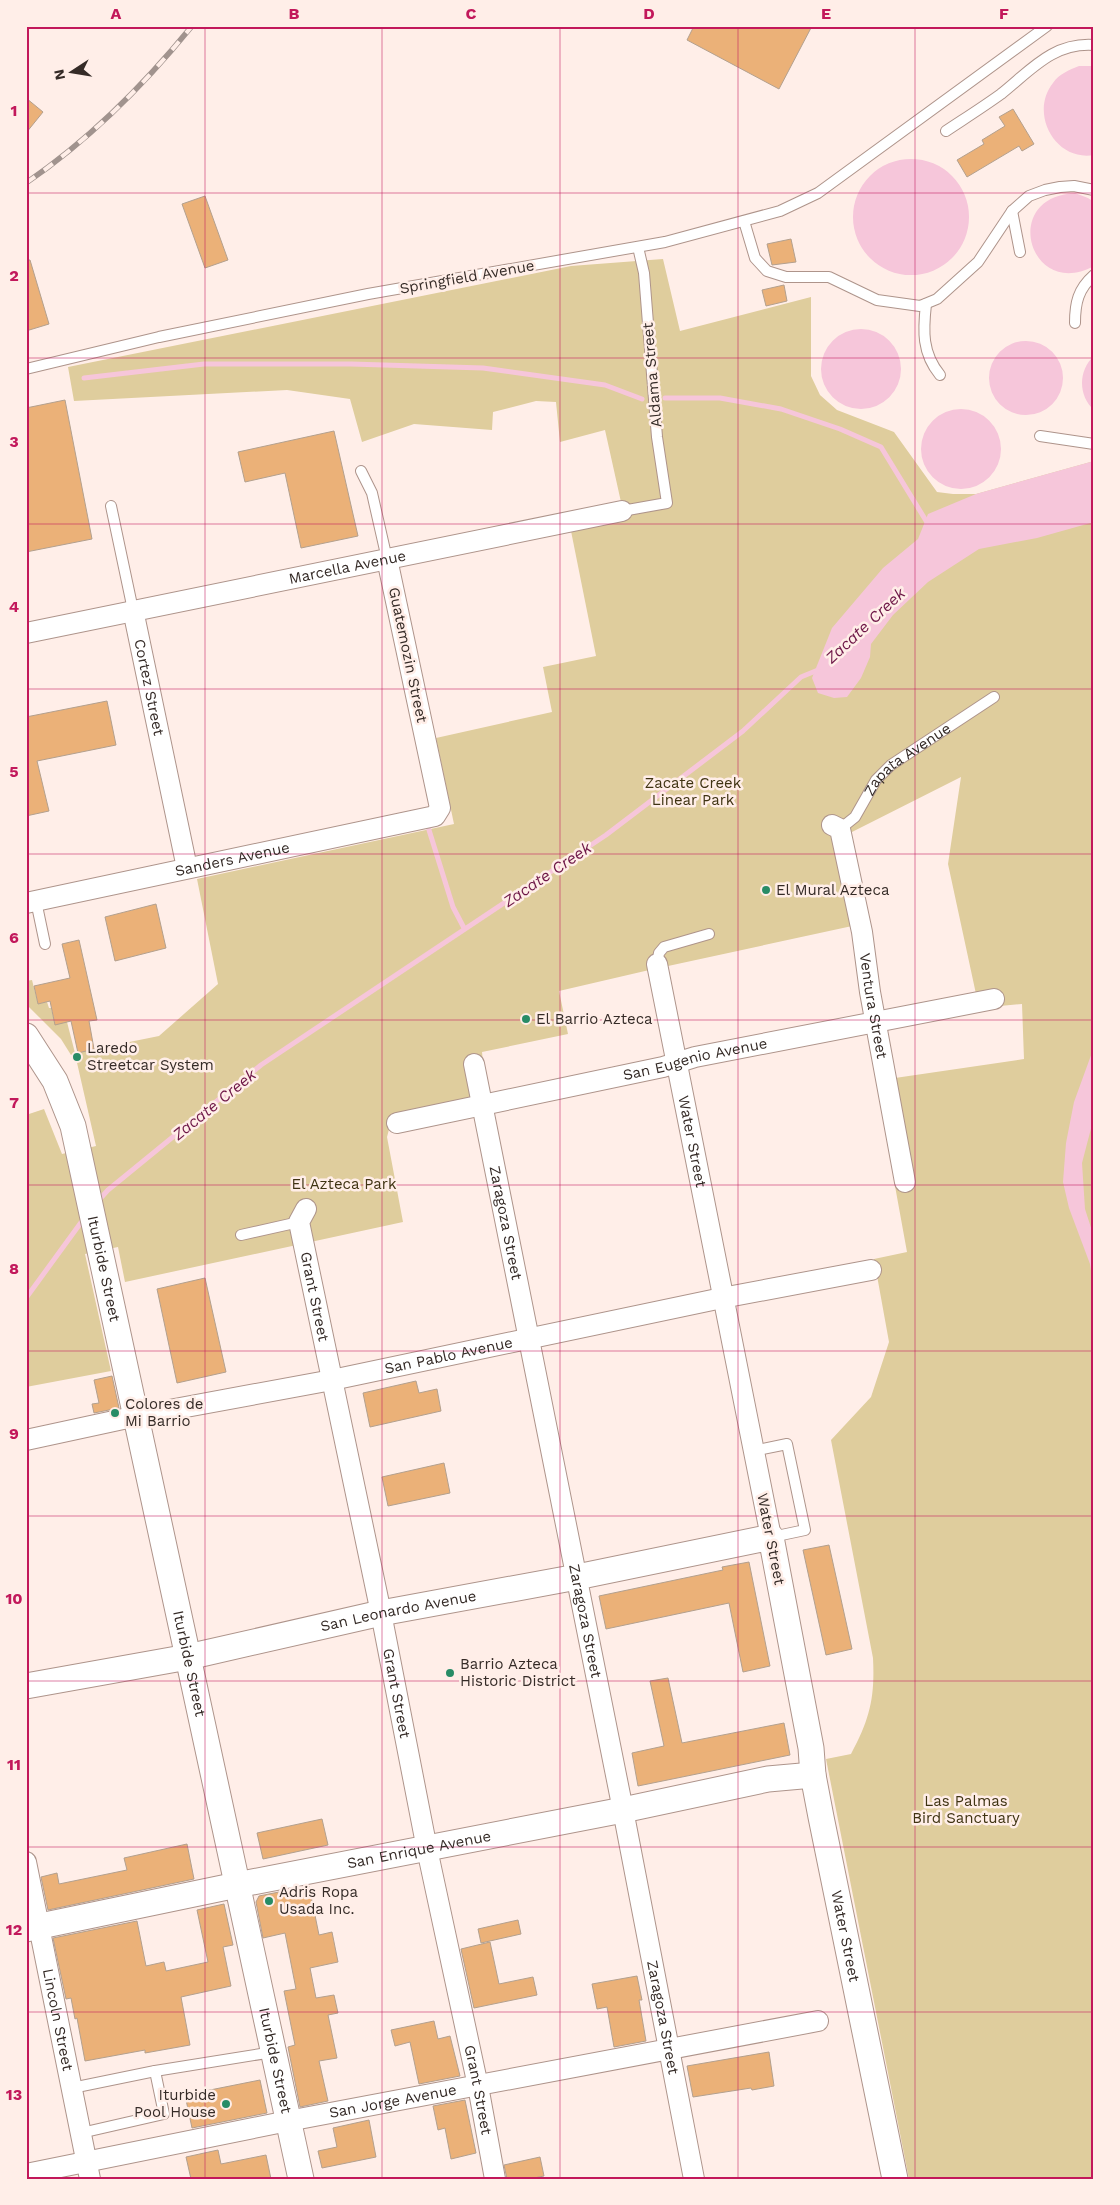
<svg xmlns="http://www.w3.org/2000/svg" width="1120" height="2205" viewBox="0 0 1120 2205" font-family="'Work Sans',sans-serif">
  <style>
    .green { fill: #dfcd9d }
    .water { fill: #f6c6da }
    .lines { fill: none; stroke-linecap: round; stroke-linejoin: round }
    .stream { stroke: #f6c6da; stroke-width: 5 }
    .building { fill: #ebb178; stroke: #b3a08e }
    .service-casing { stroke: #ae948b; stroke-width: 12 }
    .minor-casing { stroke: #ae948b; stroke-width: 22 }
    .tertiary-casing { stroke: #ae948b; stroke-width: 27 }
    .service { stroke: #fff; stroke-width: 10 }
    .minor { stroke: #fff; stroke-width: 20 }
    .tertiary { stroke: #fff; stroke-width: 25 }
    .rail-casing { stroke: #a1938e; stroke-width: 5.5 }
    .rail { stroke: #ffeee8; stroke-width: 4; stroke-dasharray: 11; stroke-linecap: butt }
    .grid { fill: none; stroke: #c2185b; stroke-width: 1; stroke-opacity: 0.55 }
    .poi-dot { fill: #288c66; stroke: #ffeee8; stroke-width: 2 }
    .labels { text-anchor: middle; stroke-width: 5; stroke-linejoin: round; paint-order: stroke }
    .street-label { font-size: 15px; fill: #352b27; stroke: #ffeee8 }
    .park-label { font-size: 15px; fill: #3f3312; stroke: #ffeee8 }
    .poi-label { font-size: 15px; fill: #352b27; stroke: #ffeee8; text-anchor: start }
    .water-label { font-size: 16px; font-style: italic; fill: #6e1747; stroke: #ffeee8 }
    .neatline { fill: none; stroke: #c2185b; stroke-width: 2 }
    .grid-label { font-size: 16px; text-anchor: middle; font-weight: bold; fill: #c2185b }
  </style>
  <rect width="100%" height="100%" fill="#ffeee8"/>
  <path class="green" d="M 663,259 L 680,331 L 811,297 L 811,376 L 820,395 L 837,410 L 894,432 L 937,492 L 953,494 L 976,494 L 1094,461 L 1094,2179 L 909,2179 L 826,1759 L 851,1754 C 870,1719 875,1697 873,1658 L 831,1440 L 871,1397 L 889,1342 L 874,1259 L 907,1252 L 895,1186 L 911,1182 L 895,1078 L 1024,1059 L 1022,1004 L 1000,1006 L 976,994 L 948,864 L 961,777 L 850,833 L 866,923 L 645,971 L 559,991 L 568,1034 L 482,1052 L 483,1062 L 475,1099 L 392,1118 L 387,1137 L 403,1222 L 125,1282 L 118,1247 L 85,1254 L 111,1371 L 26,1387 L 26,1115 L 44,1109 L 62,1154 L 96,1146 L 75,1054 L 71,1055 L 61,1039 L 26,1004 L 26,981 L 32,980 L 38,1004 L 47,1002 L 49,1008 L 51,1008 L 55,1024 L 67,1022 L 75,1053 L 159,1036 L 218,984 L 197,879 L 454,824 L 436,738 L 552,712 L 543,667 L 596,656 L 571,531 L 625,520 L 605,430 L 560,442 L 556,402 L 536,401 L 493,412 L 492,430 L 414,424 L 362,442 L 350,399 L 287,390 L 74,401 L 68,367 L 571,266 Z"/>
  <path class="water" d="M 1079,66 L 1094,66 L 1094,155 C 1055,162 1029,113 1053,83 C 1059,74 1069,70 1079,66 Z
    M853 217a58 58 0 1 1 116 0a58 58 0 1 1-116 0Z
    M 1075,193 L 1088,198 L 1094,202 L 1094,266 C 1030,301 999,197 1075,193 Z
    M821 369a40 40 0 1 1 80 0a40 40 0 1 1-80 0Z
    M989 378a37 37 0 1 1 74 0a37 37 0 1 1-74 0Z
    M 1094,356 L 1094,410 C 1078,396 1078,370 1094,356 Z
    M921 449a40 40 0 1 1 80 0a40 40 0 1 1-80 0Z
    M 1094,461 L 1094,522 L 1037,538 L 979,549 L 928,582 L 893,615 L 871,644 L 870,657 L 861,678 L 847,697 L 834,698 L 818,693 L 812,678 L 832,628 L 883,568 L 918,539 L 928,514 L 976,494 Z
    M 1094,1047 L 1094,1117 L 1082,1163 L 1085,1209 L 1094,1237 L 1094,1290 L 1090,1264 L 1069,1208 L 1063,1182 L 1066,1143 L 1074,1102 Z"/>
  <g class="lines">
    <path class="stream" d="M 84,378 L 204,364 L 351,364 L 483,368 L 605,385 L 642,399
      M 665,398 L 720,398 L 781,409 L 840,429 L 881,447 L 928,524
      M 429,830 L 453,907 L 464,928
      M 98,1201 L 108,1190 L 261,1065 L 606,835 L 743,731 L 801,677 L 818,670
      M 26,1298 L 85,1217"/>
  </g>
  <path class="building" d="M 694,26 L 812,26 L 779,89 L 687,40 Z
    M 26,98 L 43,112 L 26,133 Z
    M 1013,109 L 1034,144 L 1022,151 L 1019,146 L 967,177 L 957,160 L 984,144 L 982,140 L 1005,126 L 999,117 Z
    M 205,196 L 228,260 L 205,268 L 182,204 Z
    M 791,239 L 796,262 L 772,265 L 767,244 Z
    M 26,260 L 30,260 L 49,324 L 26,331 Z
    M 784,285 L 787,301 L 766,306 L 762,290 Z
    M 65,400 L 92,539 L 26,552 L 26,408 Z
    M 334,431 L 358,536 L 301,548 L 285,473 L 245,482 L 238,452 Z
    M 107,701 L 116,745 L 37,761 L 49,811 L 26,816 L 26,717 Z
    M 156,904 L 166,948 L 115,961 L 105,917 Z
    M 79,940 L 97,1020 L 89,1021 L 94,1049 L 78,1053 L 71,1021 L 55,1025 L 50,1001 L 38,1004 L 34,986 L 70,978 L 62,944 Z
    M 205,1278 L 226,1372 L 177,1383 L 157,1289 Z
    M 112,1376 L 119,1408 L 94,1413 L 92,1404 L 99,1403 L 94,1380 Z
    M 416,1381 L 419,1393 L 437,1389 L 441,1411 L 370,1427 L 363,1393 Z
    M 444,1463 L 450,1493 L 388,1506 L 382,1477 Z
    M 829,1545 L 852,1649 L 826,1655 L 803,1550 Z
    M 749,1562 L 770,1666 L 743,1672 L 729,1603 L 606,1629 L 599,1596 L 723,1570 L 722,1567 Z
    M 668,1678 L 682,1743 L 784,1723 L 790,1755 L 638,1786 L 632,1753 L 664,1746 L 650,1681 Z
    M 322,1819 L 328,1845 L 263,1859 L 257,1833 Z
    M 187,1844 L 194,1879 L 48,1910 L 41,1877 L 57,1873 L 59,1884 L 127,1870 L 124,1858 Z
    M 309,1886 L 319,1935 L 332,1932 L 338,1962 L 310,1968 L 316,1998 L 334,1995 L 338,2013 L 328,2015 L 337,2058 L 319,2061 L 328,2101 L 300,2107 L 288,2047 L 295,2045 L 284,1991 L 296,1989 L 285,1933 L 263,1938 L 256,1902 L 259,1896 Z
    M 224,1904 L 233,1945 L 223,1947 L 231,1986 L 181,1997 L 190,2045 L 145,2053 L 145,2050 L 85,2061 L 77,2018 L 75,2019 L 71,1998 L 66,1999 L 53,1938 L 137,1921 L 146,1966 L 164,1962 L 166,1971 L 208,1962 L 197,1910 Z
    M 518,1920 L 521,1934 L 481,1943 L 478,1929 Z
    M 490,1942 L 499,1984 L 533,1977 L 537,1995 L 474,2008 L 461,1949 Z
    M 637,1976 L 642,2000 L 639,2000 L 646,2041 L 614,2047 L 607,2007 L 597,2009 L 592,1984 Z
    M 434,2021 L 438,2039 L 450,2036 L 460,2076 L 419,2084 L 410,2042 L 395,2046 L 391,2030 Z
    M 769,2052 L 774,2086 L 752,2090 L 751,2088 L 693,2097 L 687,2066 Z
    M 260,2080 L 267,2113 L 192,2128 L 185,2095 Z
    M 465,2100 L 476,2153 L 451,2159 L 445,2128 L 438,2130 L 433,2106 Z
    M 369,2120 L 376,2157 L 322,2168 L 318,2151 L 337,2147 L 333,2128 Z
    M 218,2150 L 221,2164 L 266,2155 L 271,2179 L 191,2179 L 186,2157 Z
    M 540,2157 L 544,2176 L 529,2179 L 507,2179 L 504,2165 Z"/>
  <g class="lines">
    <defs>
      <g id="service">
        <path d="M 946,131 C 964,119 983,107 1001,94 C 1030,71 1053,42 1094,45"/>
        <path d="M 1012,211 L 1020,252"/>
        <path d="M 744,221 L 755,258 L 767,271 L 786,277 L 829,277 L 877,300 L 920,306 L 937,299 L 978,262 L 1012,211 L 1029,196 L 1045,190 L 1060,187 L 1074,186 L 1094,190"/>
        <path d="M 926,304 C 923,331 922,353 940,375"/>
        <path d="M 1075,323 C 1075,303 1078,289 1094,275"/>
        <path d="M 26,369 L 159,337 L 368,294 L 665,242 L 780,211 L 818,193 L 1047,26"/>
        <path d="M 1040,436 L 1094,444"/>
        <path d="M 361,471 L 372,493 L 387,559"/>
        <path d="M 111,506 L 133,610"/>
        <path d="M 622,511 L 667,503 L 657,437 L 644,273 L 638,247"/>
        <path id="s1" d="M 840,829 L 855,817 L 876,780 L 891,765 L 994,697"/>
        <path d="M 36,901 L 45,944"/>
        <path d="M 657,964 L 659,953 L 664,947 L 709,934"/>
        <path d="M 241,1235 L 299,1222"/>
        <path d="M 753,1451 L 787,1444 L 805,1530 L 772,1537"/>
        <path d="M 72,2088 L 155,2071"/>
        <path d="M 81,2133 L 164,2114 L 155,2071 L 273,2052"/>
      </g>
      <g id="minor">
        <path id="s2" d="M 133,610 L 187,868"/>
        <path id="s3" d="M 26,633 L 622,511"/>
        <path id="s4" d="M 832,825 L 840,829 L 862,932 L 870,992 L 905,1182"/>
        <path id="s5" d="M 26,903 L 435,816 L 440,808 L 387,559"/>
        <path id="s6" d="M 657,964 L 771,1537"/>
        <path id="s7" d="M 474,1064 L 623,1810 L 694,2179"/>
        <path id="s8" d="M 397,1123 L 663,1067 L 695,1057 L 994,999"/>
        <path id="s9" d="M 306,1209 L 299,1222 L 381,1613 L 427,1849 L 478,2086 L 495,2179"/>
        <path id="s10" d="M 26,1440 L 137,1416 L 332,1380 L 722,1298 L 871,1270"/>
        <path id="s11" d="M 26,1862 L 90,2179"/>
        <path id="s12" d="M 26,2174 L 288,2121 L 818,2021"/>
      </g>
      <g id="tertiary">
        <path id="s13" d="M 26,1036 L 55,1081 L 73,1126 L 301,2179"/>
        <path id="s14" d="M 26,1686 L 188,1657 L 381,1613 L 577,1577 L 771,1537 L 811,1748 L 813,1775 L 821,1817 L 895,2179"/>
        <path id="s15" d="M 26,1929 L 237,1885 L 623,1810 L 768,1779 L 813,1775"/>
      </g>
    </defs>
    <use href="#service" class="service-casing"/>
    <use href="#minor" class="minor-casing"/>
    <use href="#tertiary" class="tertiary-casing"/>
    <use href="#service" class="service"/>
    <use href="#minor" class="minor"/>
    <use href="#tertiary" class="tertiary"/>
    <defs>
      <path id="rail" d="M 26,183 C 89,140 144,85 192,26"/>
    </defs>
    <use href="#rail" class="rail-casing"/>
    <use href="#rail" class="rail"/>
  </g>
  <path class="grid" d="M 205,26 L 205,2179M 382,26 L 382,2179M 560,26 L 560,2179M 738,26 L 738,2179M 915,26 L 915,2179M 26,193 L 1094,193M 26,358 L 1094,358M 26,524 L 1094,524M 26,689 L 1094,689M 26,854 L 1094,854M 26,1020 L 1094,1020M 26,1185 L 1094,1185M 26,1351 L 1094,1351M 26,1516 L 1094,1516M 26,1681 L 1094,1681M 26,1847 L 1094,1847M 26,2012 L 1094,2012"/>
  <g class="poi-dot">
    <circle cx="766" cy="890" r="5"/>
    <circle cx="526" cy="1019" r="5"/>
    <circle cx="77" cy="1057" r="5"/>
    <circle cx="115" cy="1413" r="5"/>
    <circle cx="450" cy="1673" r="5"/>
    <circle cx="269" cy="1901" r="5"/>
    <circle cx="226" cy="2104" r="5"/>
  </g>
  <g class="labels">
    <g class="street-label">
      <text transform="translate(467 277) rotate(-10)" y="5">Springfield Avenue</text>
      <text transform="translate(652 375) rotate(-95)" y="5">Aldama Street</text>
      <text dy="5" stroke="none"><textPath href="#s3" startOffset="328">Marcella Avenue</textPath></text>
      <text transform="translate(408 655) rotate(78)" y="5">Guatemozin Street</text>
      <text dy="5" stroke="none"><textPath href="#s2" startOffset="79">Cortez Street</textPath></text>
      <text dy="5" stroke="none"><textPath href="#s1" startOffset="99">Zapata Avenue</textPath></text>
      <text dy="5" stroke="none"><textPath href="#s5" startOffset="211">Sanders Avenue</textPath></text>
      <text dy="5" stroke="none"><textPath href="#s4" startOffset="189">Ventura Street</textPath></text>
      <text dy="5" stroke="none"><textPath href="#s8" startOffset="305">San Eugenio Avenue</textPath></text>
      <text dy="5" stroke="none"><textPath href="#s6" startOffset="181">Water Street</textPath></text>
      <text dy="5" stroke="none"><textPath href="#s7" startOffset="162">Zaragoza Street</textPath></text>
      <text dy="5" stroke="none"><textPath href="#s13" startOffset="248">Iturbide Street</textPath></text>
      <text dy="5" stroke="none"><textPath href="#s9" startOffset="91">Grant Street</textPath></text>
      <text dy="5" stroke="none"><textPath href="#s10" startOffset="431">San Pablo Avenue</textPath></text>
      <text transform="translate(771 1539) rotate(79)" y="5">Water Street</text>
      <text dy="5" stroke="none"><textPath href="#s14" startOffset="380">San Leonardo Avenue</textPath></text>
      <text dy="5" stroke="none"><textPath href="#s7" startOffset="568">Zaragoza Street</textPath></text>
      <text dy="5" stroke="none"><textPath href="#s13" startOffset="652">Iturbide Street</textPath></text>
      <text dy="5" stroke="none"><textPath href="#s9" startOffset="496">Grant Street</textPath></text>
      <text dy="5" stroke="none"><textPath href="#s15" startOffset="401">San Enrique Avenue</textPath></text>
      <text dy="5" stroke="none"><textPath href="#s14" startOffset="1166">Water Street</textPath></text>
      <text dy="5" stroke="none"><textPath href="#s7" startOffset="972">Zaragoza Street</textPath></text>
      <text dy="5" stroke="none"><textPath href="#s11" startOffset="161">Lincoln Street</textPath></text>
      <text dy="5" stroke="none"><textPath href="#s13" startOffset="1058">Iturbide Street</textPath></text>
      <text dy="5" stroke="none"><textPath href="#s9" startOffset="901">Grant Street</textPath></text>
      <text dy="5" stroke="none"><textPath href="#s12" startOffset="374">San Jorge Avenue</textPath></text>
    </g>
    <g class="park-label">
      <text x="693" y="788">Zacate Creek<tspan x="693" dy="17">Linear Park</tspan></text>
      <text x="344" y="1189">El Azteca Park</text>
      <text x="966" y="1806">Las Palmas<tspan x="966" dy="17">Bird Sanctuary</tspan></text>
    </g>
    <g class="poi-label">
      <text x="776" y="895">El Mural Azteca</text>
      <text x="536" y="1024">El Barrio Azteca</text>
      <text x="87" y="1053">Laredo<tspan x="87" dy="17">Streetcar System</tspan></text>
      <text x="125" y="1409">Colores de<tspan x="125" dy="17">Mi Barrio</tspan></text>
      <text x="460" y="1669">Barrio Azteca<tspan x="460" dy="17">Historic District</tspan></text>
      <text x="279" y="1897">Adris Ropa<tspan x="279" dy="17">Usada Inc.</tspan></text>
      <text x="216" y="2100" text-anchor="end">Iturbide<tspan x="216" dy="17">Pool House</tspan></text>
    </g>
    <g class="water-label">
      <text transform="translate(865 625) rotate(-43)" y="6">Zacate Creek</text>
      <text transform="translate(547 874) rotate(-34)" y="6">Zacate Creek</text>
      <text transform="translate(214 1104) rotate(-39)" y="6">Zacate Creek</text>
    </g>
  </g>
  <rect width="1120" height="2205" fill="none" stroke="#ffeee8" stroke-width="55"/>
  <g transform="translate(72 72) rotate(258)" stroke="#ffeee8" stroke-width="4" paint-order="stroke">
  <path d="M0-4L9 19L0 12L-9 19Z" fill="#352b27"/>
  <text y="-8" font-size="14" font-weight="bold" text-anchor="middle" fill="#352b27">N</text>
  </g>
  <rect x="28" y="28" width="1064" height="2150" class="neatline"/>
  <g class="grid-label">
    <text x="116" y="19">A</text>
    <text x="294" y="19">B</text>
    <text x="471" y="19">C</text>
    <text x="649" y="19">D</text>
    <text x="826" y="19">E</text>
    <text x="1004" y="19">F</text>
    <text x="14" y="116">1</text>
    <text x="14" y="281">2</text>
    <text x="14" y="447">3</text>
    <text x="14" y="612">4</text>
    <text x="14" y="777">5</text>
    <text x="14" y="943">6</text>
    <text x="14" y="1108">7</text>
    <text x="14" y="1274">8</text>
    <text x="14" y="1439">9</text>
    <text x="14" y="1604">10</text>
    <text x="14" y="1770">11</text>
    <text x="14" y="1935">12</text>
    <text x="14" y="2100">13</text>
  </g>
</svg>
